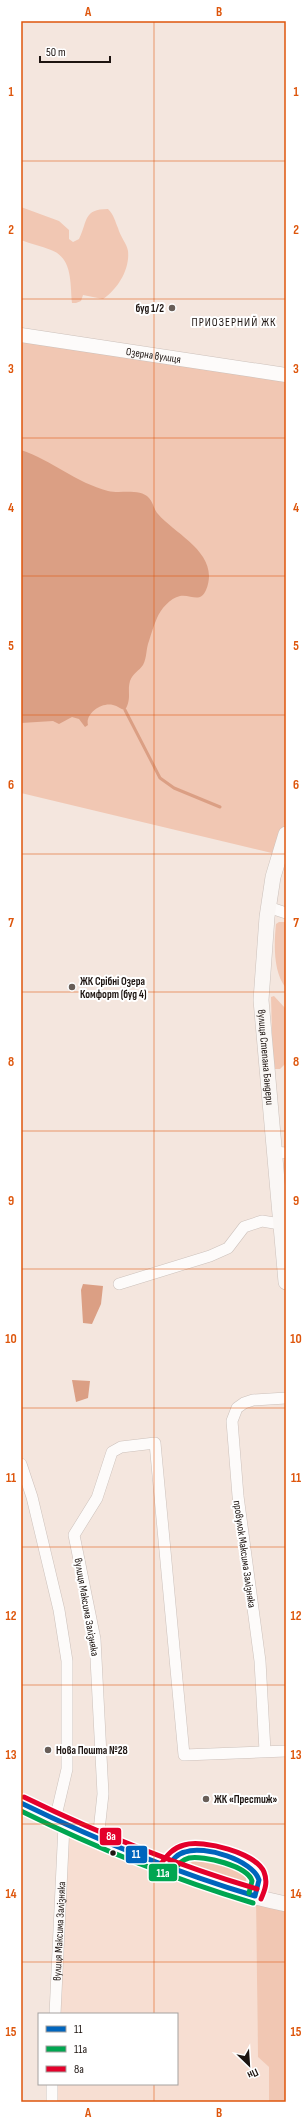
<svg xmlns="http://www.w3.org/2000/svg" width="307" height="2123" viewBox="0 0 307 2123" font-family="'Sofia Sans Condensed',sans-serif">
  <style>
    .built { fill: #f7ded2 }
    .green { fill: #f1c7b3 }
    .water { fill: #db9f84 }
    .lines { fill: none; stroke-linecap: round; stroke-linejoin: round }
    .stream { stroke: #db9f84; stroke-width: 3 }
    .minor-casing { stroke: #ccc1bb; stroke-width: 12 }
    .tertiary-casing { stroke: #ccc1bb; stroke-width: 15 }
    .secondary-casing { stroke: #ccc1bb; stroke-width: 16 }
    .minor { stroke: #fdfbfa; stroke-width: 11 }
    .tertiary { stroke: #fdfbfa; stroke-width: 14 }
    .secondary { stroke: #faf7f5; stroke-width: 15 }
    .bus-1-casing { stroke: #fff; stroke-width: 8 }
    .bus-2-casing { stroke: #fff; stroke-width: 8 }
    .bus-3-casing { stroke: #fff; stroke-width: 8 }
    .bus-1 { stroke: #0065bd; stroke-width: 5 }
    .bus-2 { stroke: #00a651; stroke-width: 5 }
    .bus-3 { stroke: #e4002b; stroke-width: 5 }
    .grid { fill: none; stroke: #de560c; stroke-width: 1; stroke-opacity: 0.55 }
    .poi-dot { fill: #685e58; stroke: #fff; stroke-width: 1.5 }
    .bus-dot { fill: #1d1410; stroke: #fff; stroke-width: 1.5 }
    .labels { text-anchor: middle; stroke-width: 4; stroke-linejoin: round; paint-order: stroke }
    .poi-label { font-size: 11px; font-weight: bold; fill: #1d1410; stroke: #fff; text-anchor: start }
    .street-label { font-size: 11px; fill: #1d1410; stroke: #fff }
    .neighbourhood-label { font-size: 12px; letter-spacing: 1px; fill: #1d1410; stroke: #fff }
    .line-badge { stroke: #fff; stroke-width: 1.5 }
    .badge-label { font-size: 11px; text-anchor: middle; font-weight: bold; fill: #fff }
    .neatline { fill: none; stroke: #de560c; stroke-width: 1.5 }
    .grid-label { font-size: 13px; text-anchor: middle; font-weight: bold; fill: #de560c }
  </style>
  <rect width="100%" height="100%" fill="#f4e6de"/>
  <path class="built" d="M 68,1831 L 256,1901 L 258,2057 L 269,2067 L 269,2102 L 56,2102 L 57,2084 L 177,2084 L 177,2014 L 60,2014 Z"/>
  <path class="green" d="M 21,207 L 59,221 L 69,230 L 69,239 L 73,242 L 79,239 C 88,221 83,209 108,209 C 114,215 115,221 118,228 C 120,236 127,244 128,251 C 130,269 118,289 103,299 L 83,295 L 81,301 L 76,303 L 72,303 C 70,284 73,258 51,250 C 41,246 31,244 21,240 Z
    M 21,339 L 286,380 L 286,819 L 276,854 L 21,793 Z
    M 279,922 L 286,922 L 286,988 C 273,972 274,944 276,924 Z
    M 274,996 L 285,1008 L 285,1064 L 280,1069 L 273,1069 L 271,997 Z
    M 201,1856 L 240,1866 L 246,1871 L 246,1881 L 238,1886 L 198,1874 L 193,1870 L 191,1863 L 194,1857 Z
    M 256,1901 L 286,1907 L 286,2102 L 269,2102 L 269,2067 L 258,2057 Z"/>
  <path class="water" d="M 21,450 C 51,460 77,483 108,491 C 120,494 140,488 149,498 C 153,502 154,510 158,514 C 176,535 221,554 206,590 C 200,604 191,594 180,596 C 170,598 161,609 157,618 C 154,625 151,634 149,641 C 146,648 147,658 143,665 C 139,671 133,673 130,681 C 127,692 132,698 125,710 C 120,709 118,706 113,705 C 101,702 85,714 88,725 L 85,727 L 79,719 L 72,717 L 59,724 L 53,721 L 21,723 Z
    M 83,1284 L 103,1286 L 101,1304 L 92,1324 L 83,1323 L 81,1290 Z
    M 72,1380 L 90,1381 L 88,1398 L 76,1402 Z"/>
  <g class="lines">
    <path class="stream" d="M 125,710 L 160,778 L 174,788 L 220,807"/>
    <defs>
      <g id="minor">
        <path d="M 268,907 L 286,913"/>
        <path d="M 274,1152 L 286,1153"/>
        <path d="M 119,1284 L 210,1256 L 228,1248 L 244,1227 L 262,1221 L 280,1224"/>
        <path d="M 21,1464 L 32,1497 L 59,1610 L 67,1661 L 67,1769 L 55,1820"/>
        <path d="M 265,1751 L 260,1661 L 238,1496 L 232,1421 L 237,1408 L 244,1403 L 253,1400 L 286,1398"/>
        <path d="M 98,1840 L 103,1794 L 95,1639 L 74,1535 L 97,1498 L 112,1452 L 121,1447 L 155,1443 L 184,1755 L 286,1751"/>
        <path d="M 167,1868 C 180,1842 206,1850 227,1857 C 247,1863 269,1871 255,1896"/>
        <path id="s1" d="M 55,2014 L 64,1825"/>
        <path d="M 52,2102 L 52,2084"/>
      </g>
      <g id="tertiary">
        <path id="s2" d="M 21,335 L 286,375"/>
      </g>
      <g id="secondary">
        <path id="s3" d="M 286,834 L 273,877 L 267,917 L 261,1000 L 286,1282"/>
        <path d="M 21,1803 C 104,1846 194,1885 286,1904"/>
      </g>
    </defs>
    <use href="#minor" class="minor-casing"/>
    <use href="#tertiary" class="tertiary-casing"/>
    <use href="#secondary" class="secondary-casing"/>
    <use href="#minor" class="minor"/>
    <use href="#tertiary" class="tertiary"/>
    <use href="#secondary" class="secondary"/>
    <defs>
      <path id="bus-1" d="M 21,1803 C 97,1840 174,1872 255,1896
        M 167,1868 C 172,1861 176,1854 185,1852 C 204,1845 253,1860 259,1880 L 255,1896"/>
      <path id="bus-2" d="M 21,1811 C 96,1848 173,1879 253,1903
        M 173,1872 C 177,1865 181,1860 189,1858 C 203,1855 248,1866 252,1881 L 249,1893"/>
      <path id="bus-3" d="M 24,1797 C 100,1834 176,1865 257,1889
        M 161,1864 C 167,1855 173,1848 184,1845 C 203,1839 256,1853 264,1872 C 268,1882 265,1890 261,1899"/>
    </defs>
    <use href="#bus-1" class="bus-1-casing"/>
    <use href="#bus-2" class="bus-2-casing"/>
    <use href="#bus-3" class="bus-3-casing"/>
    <use href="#bus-1" class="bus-1"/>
    <use href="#bus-2" class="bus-2"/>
    <use href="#bus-3" class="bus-3"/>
  </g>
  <path class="grid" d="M 154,21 L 154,2014M 21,161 L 286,161M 21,299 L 286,299M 21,438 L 286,438M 21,576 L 286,576M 21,715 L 286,715M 21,854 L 286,854M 21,992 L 286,992M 21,1131 L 286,1131M 21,1269 L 286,1269M 21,1408 L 286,1408M 21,1547 L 286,1547M 21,1685 L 286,1685M 21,1824 L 286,1824M 21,1962 L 286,1962M 154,2084 L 154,2102"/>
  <g class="poi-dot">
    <circle cx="172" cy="308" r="4"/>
    <circle cx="72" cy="987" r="4"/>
    <circle cx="48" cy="1750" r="4"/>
    <circle cx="206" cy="1799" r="4"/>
  </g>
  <circle class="bus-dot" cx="113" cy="1853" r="3.5"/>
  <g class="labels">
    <g class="poi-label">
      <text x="164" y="312" text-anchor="end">буд 1/2</text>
      <text x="80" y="985">ЖК Срібні Озера<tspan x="80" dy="13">Комфорт (буд 4)</tspan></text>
      <text x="56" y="1754">Нова Пошта №28</text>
      <text x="214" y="1803">ЖК «Престиж»</text>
    </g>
    <g class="street-label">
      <text dy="4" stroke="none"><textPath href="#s2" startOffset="134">Озерна вулиця</textPath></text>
      <text dy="4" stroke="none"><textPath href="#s3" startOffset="226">вулиця Степана Бандери</textPath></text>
      <text transform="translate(245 1554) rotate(82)" y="4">провулок Максима Залізняка</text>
      <text transform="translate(87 1607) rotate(80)" y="4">вулиця Максима Залізняка</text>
      <text dy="4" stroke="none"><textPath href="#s1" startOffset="83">вулиця Максима Залізняка</textPath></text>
    </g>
    <g class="neighbourhood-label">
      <text x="234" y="326">ПРИОЗЕРНИЙ ЖК</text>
    </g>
  </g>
  <g class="line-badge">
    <rect x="99" y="1827" width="23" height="19" rx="4" fill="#e4002b"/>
    <rect x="125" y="1845" width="23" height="19" rx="4" fill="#0065bd"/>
    <rect x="148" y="1863" width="30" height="19" rx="4" fill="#00a651"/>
  </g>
  <g class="badge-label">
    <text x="111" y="1840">8а</text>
    <text x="136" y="1858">11</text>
    <text x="163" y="1877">11а</text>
  </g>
  <rect width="307" height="2123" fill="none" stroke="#ffffff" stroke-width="44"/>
  <rect x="38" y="2013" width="140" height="72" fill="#ffffff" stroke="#a5a19f"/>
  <rect x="46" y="2026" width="20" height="6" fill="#0065bd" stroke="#a5a19f"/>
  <text x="74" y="2033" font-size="12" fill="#1d1410">11</text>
  <rect x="46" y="2046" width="20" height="6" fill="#00a651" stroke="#a5a19f"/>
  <text x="74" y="2053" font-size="12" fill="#1d1410">11а</text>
  <rect x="46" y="2066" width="20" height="6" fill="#e4002b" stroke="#a5a19f"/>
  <text x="74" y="2073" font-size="12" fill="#1d1410">8а</text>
  <g transform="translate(249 2065) rotate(155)" stroke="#ffffff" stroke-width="3" paint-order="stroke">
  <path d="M0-3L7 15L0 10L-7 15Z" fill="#1d1410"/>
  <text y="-6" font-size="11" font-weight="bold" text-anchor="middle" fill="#1d1410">Пн</text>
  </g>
  <path d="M40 56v6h70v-6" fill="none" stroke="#1d1410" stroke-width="2"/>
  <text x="46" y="56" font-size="12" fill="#1d1410" stroke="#ffffff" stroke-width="3" paint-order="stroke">50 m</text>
  <rect x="22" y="22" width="263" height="2079" class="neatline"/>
  <g class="grid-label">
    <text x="88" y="16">A</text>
    <text x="219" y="16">B</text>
    <text x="11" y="96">1</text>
    <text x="296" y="96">1</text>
    <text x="11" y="234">2</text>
    <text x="296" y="234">2</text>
    <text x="11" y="373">3</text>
    <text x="296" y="373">3</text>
    <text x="11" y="512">4</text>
    <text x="296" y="512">4</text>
    <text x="11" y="650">5</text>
    <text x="296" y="650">5</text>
    <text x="11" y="789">6</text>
    <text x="296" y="789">6</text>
    <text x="11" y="927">7</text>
    <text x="296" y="927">7</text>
    <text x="11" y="1066">8</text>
    <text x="296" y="1066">8</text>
    <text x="11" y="1205">9</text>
    <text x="296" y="1205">9</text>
    <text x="11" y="1343">10</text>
    <text x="296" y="1343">10</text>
    <text x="11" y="1482">11</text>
    <text x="296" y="1482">11</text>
    <text x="11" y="1620">12</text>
    <text x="296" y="1620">12</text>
    <text x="11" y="1759">13</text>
    <text x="296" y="1759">13</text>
    <text x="11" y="1898">14</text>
    <text x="296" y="1898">14</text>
    <text x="11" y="2036">15</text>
    <text x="296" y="2036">15</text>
    <text x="88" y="2117">A</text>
    <text x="219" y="2117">B</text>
  </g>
</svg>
